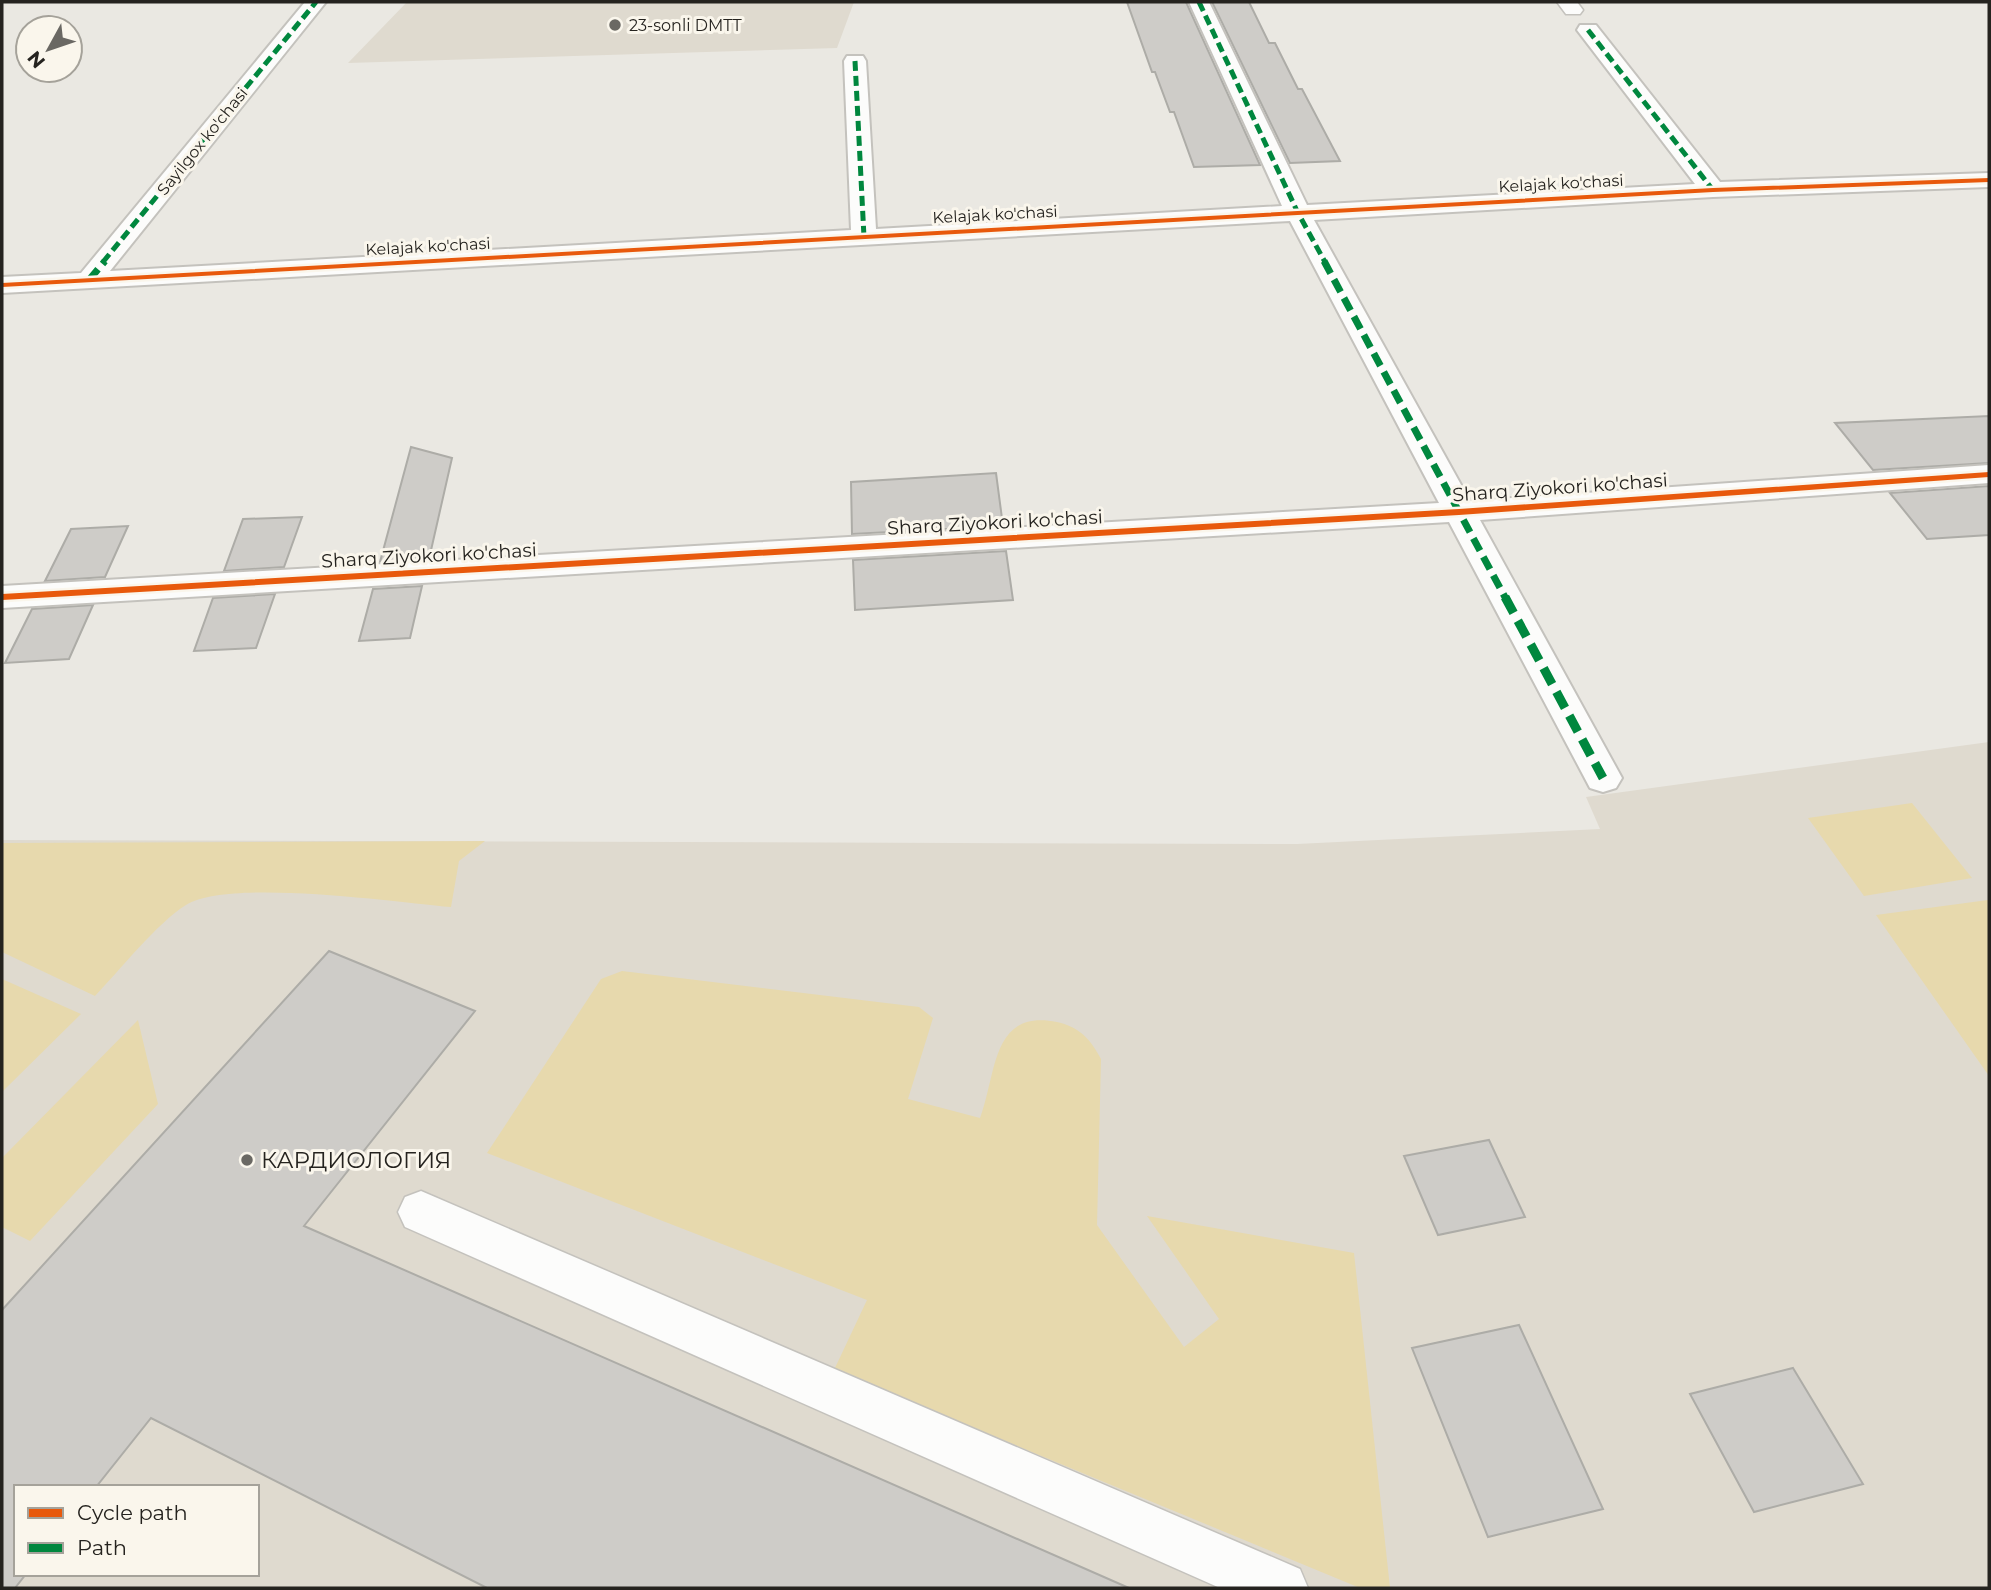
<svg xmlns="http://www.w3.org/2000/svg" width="1991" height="1590" viewBox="0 0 1991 1590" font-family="Montserrat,sans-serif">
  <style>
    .built { fill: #dfdacf; fill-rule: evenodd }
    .green { fill: #e7d9ad }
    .building { fill: #ceccc8; stroke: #adaca7; stroke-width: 2 }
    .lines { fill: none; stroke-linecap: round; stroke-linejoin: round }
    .service-casing { stroke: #c4c2bd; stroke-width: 3 }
    .minor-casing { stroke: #c4c2bd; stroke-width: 4 }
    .service { fill: #fcfcfb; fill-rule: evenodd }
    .minor { fill: #fcfcfb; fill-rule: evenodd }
    .quiet-far2 { stroke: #00873e; stroke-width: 5; stroke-dasharray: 10 5; stroke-linecap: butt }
    .quiet-far1 { stroke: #00873e; stroke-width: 7; stroke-dasharray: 14 7; stroke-linecap: butt }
    .quiet { stroke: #00873e; stroke-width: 9; stroke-dasharray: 18 9; stroke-linecap: butt }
    .cycleway-casing { stroke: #faf6ec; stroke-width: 5 }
    .cycleway { fill: #e8590c; fill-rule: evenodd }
    .poi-dot { fill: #6a6863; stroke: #faf6ec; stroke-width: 2.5 }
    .labels { text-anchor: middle; stroke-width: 6; stroke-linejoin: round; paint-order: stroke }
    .far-poi-label { font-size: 16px; fill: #25231f; stroke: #faf6ec; text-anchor: start }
    .far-street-label { font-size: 16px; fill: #25231f; stroke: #faf6ec }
    .street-label { font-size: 19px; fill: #25231f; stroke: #faf6ec }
    .near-poi-label { font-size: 23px; fill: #25231f; stroke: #faf6ec; text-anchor: start }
  </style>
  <rect width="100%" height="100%" fill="#eae8e2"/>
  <path class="built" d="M 407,2 L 854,2 L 837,48 L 348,63 Z
    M 1989,742 L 1989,1588 L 2,1588 L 2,840 L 1297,844 L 1600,829 L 1586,797 ZM 16,1487 L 257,1487 L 257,1574 L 16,1574 Z"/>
  <path class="green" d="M 1912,803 L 1972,878 L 1864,896 L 1808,818 Z
    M 485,841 L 459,861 L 451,907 C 395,902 229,878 186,905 C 158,922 119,971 95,996 L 2,952 L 2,843 Z
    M 1988,900 L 1989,901 L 1989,1076 L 1876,915 Z
    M 622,971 L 919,1007 L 933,1018 L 908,1099 L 980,1118 C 997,1073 991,1009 1057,1022 C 1080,1027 1091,1040 1101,1059 L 1097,1225 L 1184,1347 L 1219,1319 L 1147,1216 L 1354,1253 L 1390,1588 L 1360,1588 L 834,1370 L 867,1300 L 487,1153 L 601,979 Z
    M 2,979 L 81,1014 L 2,1092 Z
    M 138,1020 L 158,1104 L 30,1241 L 2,1227 L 2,1158 Z"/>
  <path class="building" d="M 1127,2 L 1186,2 L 1260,165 L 1194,167 L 1174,112 L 1170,112 L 1155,72 L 1152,72 Z
    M 1212,2 L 1249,2 L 1269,43 L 1275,43 L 1298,89 L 1302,89 L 1340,161 L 1290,163 Z
    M 1989,416 L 1989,463 L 1873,470 L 1835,423 Z
    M 411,447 L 452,458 L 429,559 L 380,562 Z
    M 996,473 L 1003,526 L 852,534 L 851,482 Z
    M 1989,486 L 1989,535 L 1927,539 L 1890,493 Z
    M 302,517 L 284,567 L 224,571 L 243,519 Z
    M 128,526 L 105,577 L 45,581 L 71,529 Z
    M 1006,551 L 1013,600 L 855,610 L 853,560 Z
    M 422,586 L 410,638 L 359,641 L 373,589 Z
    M 275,594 L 256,648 L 194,651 L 213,598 Z
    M 93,605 L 69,659 L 5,663 L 32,609 Z
    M 329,951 L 475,1011 L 304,1226 L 1129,1588 L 487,1588 L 151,1418 L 96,1487 L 16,1487 L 16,1574 L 26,1574 L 15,1588 L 2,1588 L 2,1310 Z
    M 1489,1140 L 1525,1217 L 1438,1235 L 1404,1156 Z
    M 1519,1325 L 1603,1509 L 1488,1537 L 1412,1348 Z
    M 1793,1368 L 1863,1484 L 1754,1512 L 1690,1394 Z"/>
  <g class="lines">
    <defs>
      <path id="service" d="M 1557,2 L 1577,2 L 1583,10 L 1580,14 L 1566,14 Z
        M 421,1191 L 1300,1569 L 1308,1588 L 1220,1588 L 405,1227 L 398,1212 L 405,1197 Z"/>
      <path id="minor" d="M 305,2 L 326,2 L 110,271 L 851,230 L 844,61 L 847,56 L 863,56 L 866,61 L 876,229 L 1282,206 L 1189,2 L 1209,2 L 1307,205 L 1695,184 L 1577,30 L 1580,25 L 1596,25 L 1720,182 L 1989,173 L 1989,187 L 1713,197 L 1314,220 L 1470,501 L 1989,465 L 1989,483 L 1480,520 L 1622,778 L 1616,788 L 1603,792 L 1590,788 L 1449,522 L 2,608 L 2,586 L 1439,503 L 1290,221 L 2,293 L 2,277 L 81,273 Z"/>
    </defs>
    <use href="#service" class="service-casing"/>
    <use href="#minor" class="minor-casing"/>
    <use href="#service" class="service"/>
    <use href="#minor" class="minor"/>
    <path class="quiet-far2" d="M 1199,2 L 1298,213 L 1325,262
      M 1588,30 L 1713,190
      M 855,61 L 864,237
      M 103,262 L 316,2"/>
    <path class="quiet-far1" d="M 1324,261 L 1506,599
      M 89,280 L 105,261"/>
    <path class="quiet" d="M 1505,597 L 1603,778"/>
    <defs>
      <path id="cycleway" d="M 1989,178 L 1989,182 L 1713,192 L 2,287 L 2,283 L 1713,188 Z
        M 1989,472 L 1989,477 L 1459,515 L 2,600 L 2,594 L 1459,509 Z"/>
    </defs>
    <use href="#cycleway" class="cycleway-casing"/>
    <use href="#cycleway" class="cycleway"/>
  </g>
  <g class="poi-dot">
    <circle cx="615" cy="25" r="7"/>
    <circle cx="247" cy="1160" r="7"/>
  </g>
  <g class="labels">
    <g class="far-poi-label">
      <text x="629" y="31">23-sonli DMTT</text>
    </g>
    <g class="far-street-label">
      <text transform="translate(202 141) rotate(-51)" y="6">Sayilgox ko'chasi</text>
      <text transform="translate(1561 183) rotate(-3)" y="6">Kelajak ko'chasi</text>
      <text transform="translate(995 214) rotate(-3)" y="6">Kelajak ko'chasi</text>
      <text transform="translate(428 246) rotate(-3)" y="6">Kelajak ko'chasi</text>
    </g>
    <g class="street-label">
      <text transform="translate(1560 487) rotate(-4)" y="7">Sharq Ziyokori ko'chasi</text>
      <text transform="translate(995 522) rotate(-3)" y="7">Sharq Ziyokori ko'chasi</text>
      <text transform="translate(429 555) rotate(-3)" y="7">Sharq Ziyokori ko'chasi</text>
    </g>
    <g class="near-poi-label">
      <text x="261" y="1168">КАРДИОЛОГИЯ</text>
    </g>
  </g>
  <rect width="1991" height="1590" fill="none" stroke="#25231f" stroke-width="7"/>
  <rect x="14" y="1485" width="245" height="91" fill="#faf6ec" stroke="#a5a29a" stroke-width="2"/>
  <rect x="28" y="1508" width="35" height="10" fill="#e8590c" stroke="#a5a29a" stroke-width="2"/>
  <text x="77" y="1520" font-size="21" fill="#25231f">Cycle path</text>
  <rect x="28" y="1543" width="35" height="10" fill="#00873e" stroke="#a5a29a" stroke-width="2"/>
  <text x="77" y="1555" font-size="21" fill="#25231f">Path</text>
  <g transform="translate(49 49) rotate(230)"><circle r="33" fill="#faf6ec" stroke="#a5a29a" stroke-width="2"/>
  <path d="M0-5L12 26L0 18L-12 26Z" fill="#6a6863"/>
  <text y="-10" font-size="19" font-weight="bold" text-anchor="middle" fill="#25231f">N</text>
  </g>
</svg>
